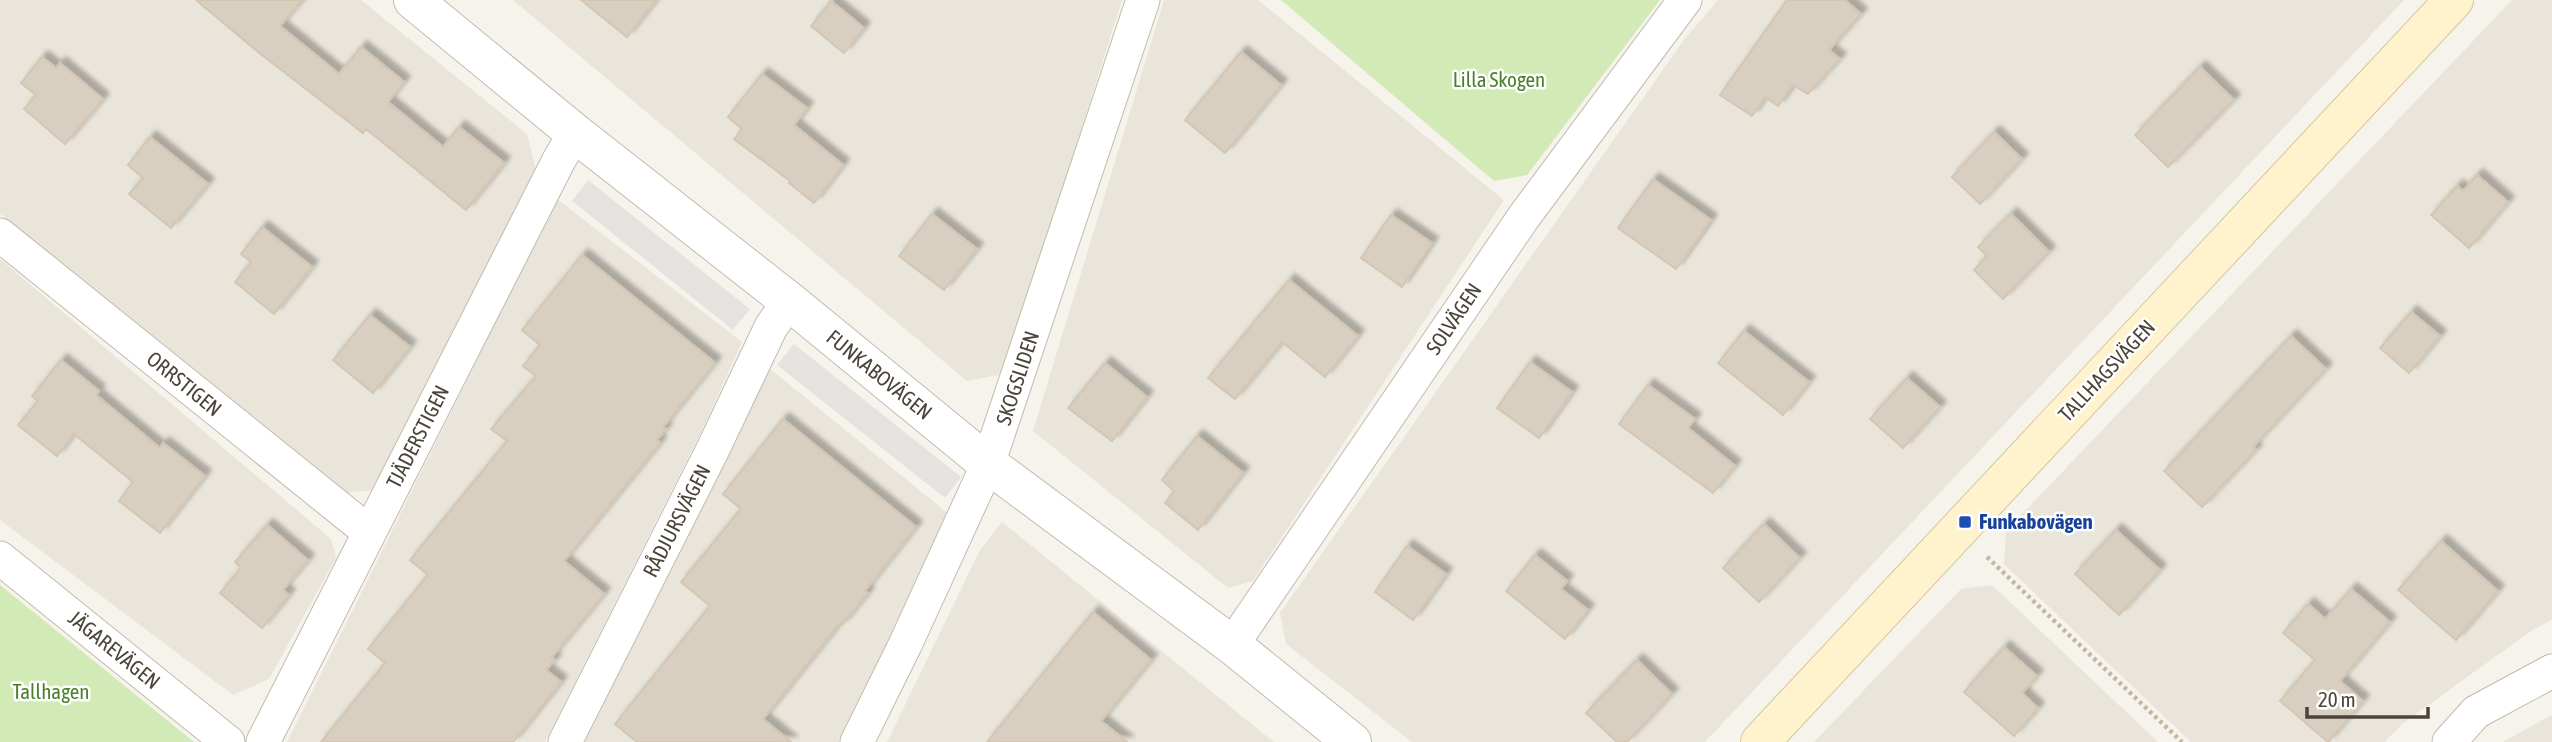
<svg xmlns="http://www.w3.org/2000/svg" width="2552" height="742" viewBox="0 0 2552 742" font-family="'Asap Condensed',sans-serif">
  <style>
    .residential { fill: #eae5da }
    .green { fill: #d2eab5 }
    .parking { fill: #e5e3e0 }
    .building { fill: #d8cfc1; stroke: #d3c7b4; stroke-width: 2; filter: url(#shadow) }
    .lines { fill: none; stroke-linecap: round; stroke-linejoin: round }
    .minor-casing { stroke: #c2bbae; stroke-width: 35 }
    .tertiary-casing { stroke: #c2bbae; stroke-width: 40 }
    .secondary-casing { stroke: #d6c79b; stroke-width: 40 }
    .path { stroke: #c4b79f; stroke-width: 4.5; stroke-dasharray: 3.5 3.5; stroke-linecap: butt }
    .minor { stroke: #fff; stroke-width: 33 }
    .tertiary { stroke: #fff; stroke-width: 38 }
    .secondary { stroke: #fff3cd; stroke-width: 38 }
    .transit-dot { fill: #1a4fb4; stroke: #fff; stroke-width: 2.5 }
    .labels { text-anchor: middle; stroke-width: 5; stroke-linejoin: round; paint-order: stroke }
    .park-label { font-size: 21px; fill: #4a7f2a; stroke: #fff }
    .street-label { font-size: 21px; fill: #4b4439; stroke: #fff }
    .transit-label { font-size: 21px; font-weight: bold; fill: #164399; stroke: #fff; text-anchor: start }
  </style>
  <defs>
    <filter id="shadow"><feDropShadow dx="6" dy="-6" stdDeviation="2" flood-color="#0004"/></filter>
  </defs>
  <rect width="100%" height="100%" fill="#f6f3ec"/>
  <path class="residential" d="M 0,0 L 361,0 L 527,134 L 536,170 L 376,490 L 340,493 L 0,214 Z
    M 513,0 L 1122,0 L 1004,374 L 967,381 Z
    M 1164,0 L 1258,0 L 1504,200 L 1253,581 L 1228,588 L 1033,431 Z
    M 1718,0 L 2404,0 L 1705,742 L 1412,742 L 1286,644 L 1280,613 L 1686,37 Z
    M 2512,0 L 2552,0 L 2552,620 L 2534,629 L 2402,724 L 2385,742 L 2191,742 L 2004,564 L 2006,531 Z
    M 557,199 L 742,342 L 705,424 L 545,742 L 287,742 Z
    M 0,259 L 331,539 L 336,558 L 269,679 L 233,695 L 0,520 Z
    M 769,368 L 950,515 L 839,742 L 578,742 Z
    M 1002,522 L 1274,742 L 887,742 L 980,550 Z
    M 1992,585 L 2158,742 L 1814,742 L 1961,589 Z
    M 2552,715 L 2552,742 L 2503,742 L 2504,741 Z"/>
  <path class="green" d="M 1281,0 L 1660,0 L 1527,175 L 1494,181 Z
    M 0,585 L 194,742 L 0,742 Z"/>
  <path class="parking" d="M 588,180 L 750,309 L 733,330 L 572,201 Z
    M 794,344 L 961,477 L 945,498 L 777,365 Z"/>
  <path class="building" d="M 196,0 L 302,0 L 280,26 L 339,74 L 361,47 L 404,82 L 388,102 L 443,147 L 459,127 L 504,163 L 466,210 L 366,129 L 363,133 L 258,52 Z
    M 581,0 L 656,0 L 627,37 Z
    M 1787,0 L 1845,0 L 1861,14 L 1829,50 L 1840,59 L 1808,94 L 1793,85 L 1778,106 L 1765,97 L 1752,116 L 1720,95 Z
    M 831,1 L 864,28 L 844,53 L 811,26 Z
    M 1241,52 L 1281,85 L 1225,153 L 1185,120 Z
    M 42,57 L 56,68 L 60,63 L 103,99 L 65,144 L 24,109 L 36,95 L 21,83 Z
    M 2200,67 L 2234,100 L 2168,167 L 2135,135 Z
    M 762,74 L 807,108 L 794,125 L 843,165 L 814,203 L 789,183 L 790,181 L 734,139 L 742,129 L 728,117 Z
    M 1994,132 L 2022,159 L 1980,204 L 1952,177 Z
    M 150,137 L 208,184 L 171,228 L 129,194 L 143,178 L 128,165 Z
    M 2477,175 L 2508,202 L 2469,248 L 2431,215 L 2457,186 L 2463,191 Z
    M 1653,179 L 1711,220 L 1676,269 L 1618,228 Z
    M 932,214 L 977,249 L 944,290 L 899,256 Z
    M 2011,214 L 2049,252 L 2003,299 L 1974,270 L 1987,256 L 1978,247 Z
    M 1391,215 L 1432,243 L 1402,287 L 1361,258 Z
    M 262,227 L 312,267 L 274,314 L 235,282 L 251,262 L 241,254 Z
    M 582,255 L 715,363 L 663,427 L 666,429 L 657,440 L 660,443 L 564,561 L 604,594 L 552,657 L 555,660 L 546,670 L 561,682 L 513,742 L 321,742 L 385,663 L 368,649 L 428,575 L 410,560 L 507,441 L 491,429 L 536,376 L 523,366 L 540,345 L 522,330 Z
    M 1289,280 L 1358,336 L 1325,377 L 1282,342 L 1235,399 L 1208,378 Z
    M 2411,312 L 2440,336 L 2409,373 L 2380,348 Z
    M 370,315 L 410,347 L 373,393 L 333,360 Z
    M 1744,331 L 1809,382 L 1783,415 L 1718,363 Z
    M 2291,336 L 2326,369 L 2253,447 L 2256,450 L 2202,507 L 2164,471 Z
    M 61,360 L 99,391 L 96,395 L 160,448 L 163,443 L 205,476 L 160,533 L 119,501 L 133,482 L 74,434 L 57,456 L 18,425 L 38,401 L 32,396 Z
    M 1530,362 L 1572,392 L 1539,438 L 1497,408 Z
    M 1105,363 L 1147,397 L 1112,441 L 1068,408 Z
    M 1907,378 L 1940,407 L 1903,448 L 1870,419 Z
    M 1648,385 L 1695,419 L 1688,428 L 1735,466 L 1713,493 L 1619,424 Z
    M 783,419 L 916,527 L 865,591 L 868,593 L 842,625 L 840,623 L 763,719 L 791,742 L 637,742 L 615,724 L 710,606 L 681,582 L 741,509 L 723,494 Z
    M 1197,436 L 1243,473 L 1198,530 L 1165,503 L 1174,491 L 1162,480 Z
    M 1764,524 L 1800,558 L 1759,602 L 1723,568 Z
    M 267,525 L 308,560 L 283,590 L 289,595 L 262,628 L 220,593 L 241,568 L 235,562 Z
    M 2116,530 L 2160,570 L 2119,615 L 2075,574 Z
    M 2441,541 L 2498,591 L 2456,640 L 2398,590 Z
    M 1407,546 L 1446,574 L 1413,620 L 1375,592 Z
    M 1535,555 L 1567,581 L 1561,589 L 1588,610 L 1565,639 L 1506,591 Z
    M 2351,589 L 2390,622 L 2340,681 L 2363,701 L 2328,742 L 2280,701 L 2315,660 L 2283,633 L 2308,604 L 2325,619 Z
    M 1093,612 L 1151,660 L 1101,721 L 1127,742 L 987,742 Z
    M 2004,647 L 2037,676 L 2022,693 L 2038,708 L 2014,736 L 1964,692 Z
    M 1637,660 L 1672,694 L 1627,742 L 1617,742 L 1586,713 Z"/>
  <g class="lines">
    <defs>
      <path id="minor" d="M 0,235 L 369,532
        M 0,558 L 228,742
        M 1232,645 L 1523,218 L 1685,0
        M 263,742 L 559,160 L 575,133
        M 565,742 L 712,451 L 771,327 L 789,301
        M 857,742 L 905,645 L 988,464 L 1143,0
        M 2449,742 L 2476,712 L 2552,671"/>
      <path id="tertiary" d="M 413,0 L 575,133 L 789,301 L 988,464 L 1232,645 L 1352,742"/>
      <path id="secondary" d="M 1760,742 L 2454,0"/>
    </defs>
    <use href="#minor" class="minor-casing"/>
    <use href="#tertiary" class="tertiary-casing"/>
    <use href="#secondary" class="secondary-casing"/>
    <path class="path" d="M 1987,557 L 2182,742"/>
    <use href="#minor" class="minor"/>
    <use href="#tertiary" class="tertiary"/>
    <use href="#secondary" class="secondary"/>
  </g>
  <rect class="transit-dot" x="1958" y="515" width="14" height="14" rx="3.5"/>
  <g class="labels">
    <g class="park-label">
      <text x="1499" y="87">Lilla Skogen</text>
      <text x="51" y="699">Tallhagen</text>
    </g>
    <g class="street-label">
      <text transform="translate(1454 319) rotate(-56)" y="7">SOLVÄGEN</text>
      <text transform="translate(2107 371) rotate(-47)" y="7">TALLHAGSVÄGEN</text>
      <text transform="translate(879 375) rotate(39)" y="7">FUNKABOVÄGEN</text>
      <text transform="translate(1018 378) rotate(-72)" y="7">SKOGSLIDEN</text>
      <text transform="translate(184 384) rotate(39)" y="7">ORRSTIGEN</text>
      <text transform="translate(418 437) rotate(-63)" y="7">TJÄDERSTIGEN</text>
      <text transform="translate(677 521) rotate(-63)" y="7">RÅDJURSVÄGEN</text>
      <text transform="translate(114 650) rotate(39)" y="7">JÄGAREVÄGEN</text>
    </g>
    <g class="transit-label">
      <text x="1979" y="529">Funkabovägen</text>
    </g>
  </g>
  <path d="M2307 707v10h121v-10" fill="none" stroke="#4b4439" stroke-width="3.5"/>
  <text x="2318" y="707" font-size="21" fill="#4b4439" stroke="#ffffff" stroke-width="5" paint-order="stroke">20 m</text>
</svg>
